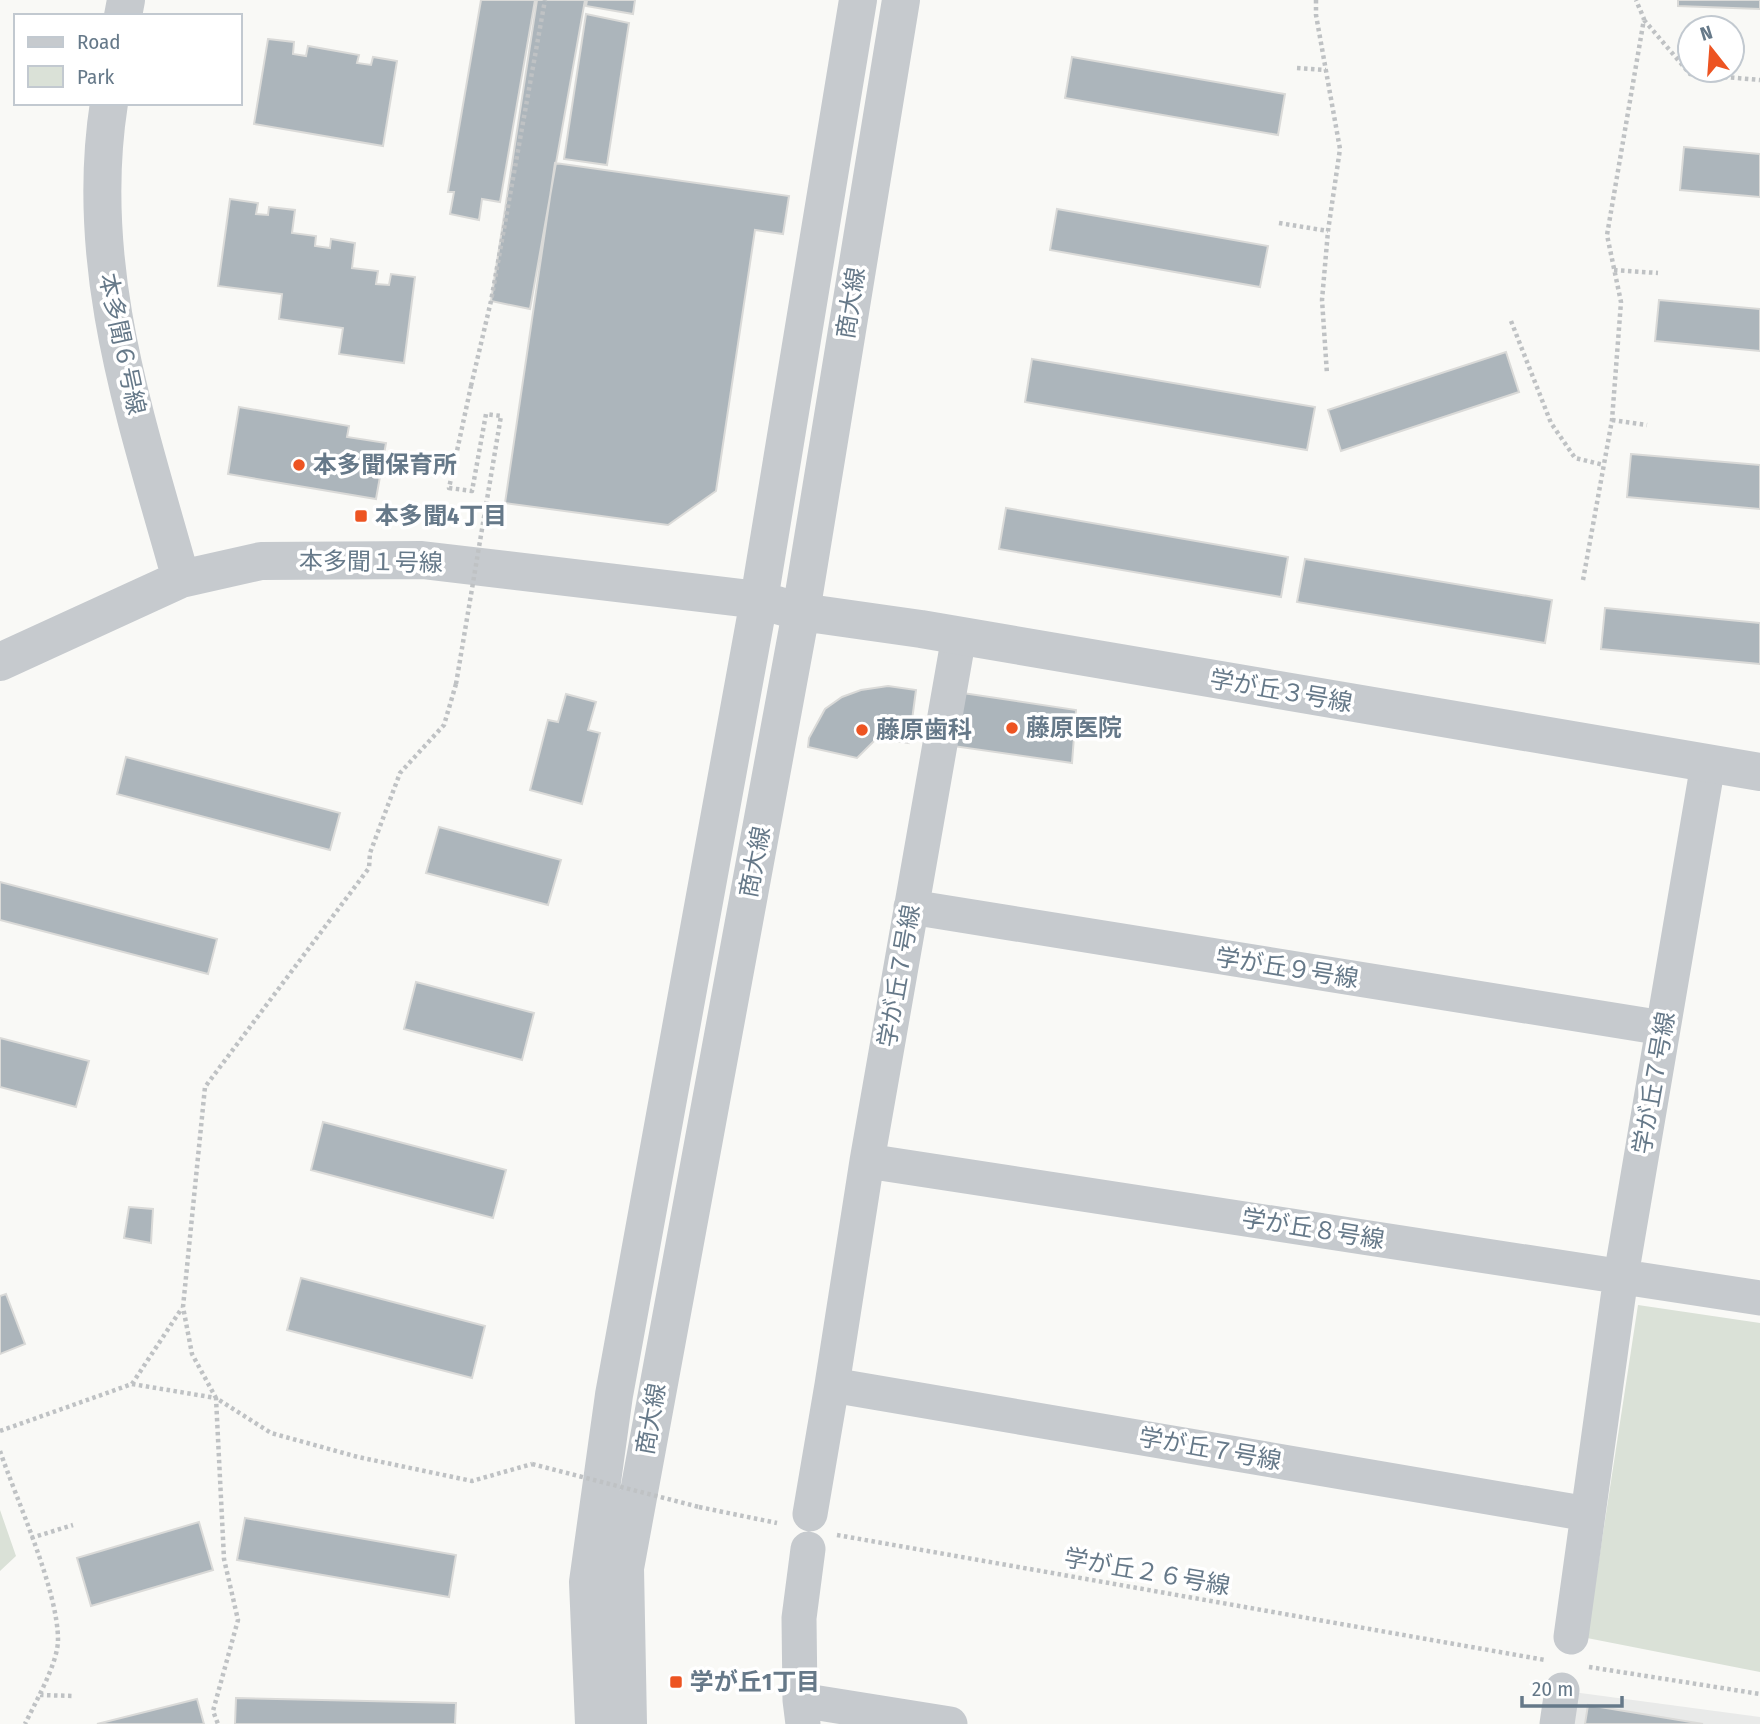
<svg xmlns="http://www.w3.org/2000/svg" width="1760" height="1724" viewBox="0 0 1760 1724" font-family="'Fira Sans Condensed','Noto Sans JP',sans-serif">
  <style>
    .built { fill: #e9eae9 }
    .green { fill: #dae1d7 }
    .building { fill: #acb5bb; stroke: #dadad8; stroke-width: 2 }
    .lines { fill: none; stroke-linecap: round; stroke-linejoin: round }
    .path { stroke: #bfc2c4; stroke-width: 4.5; stroke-dasharray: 3.5 3.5; stroke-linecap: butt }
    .minor { stroke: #c6cace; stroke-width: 35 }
    .tertiary { stroke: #c6cace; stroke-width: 38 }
    .path-bridge { stroke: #bfc2c4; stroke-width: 4.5; stroke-dasharray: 3.5 3.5; stroke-linecap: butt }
    .poi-dot { fill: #ed5422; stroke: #fff; stroke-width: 2.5 }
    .labels { text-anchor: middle; stroke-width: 7; stroke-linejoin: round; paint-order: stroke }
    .street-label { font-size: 24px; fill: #667989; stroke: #fff }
    .poi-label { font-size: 24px; font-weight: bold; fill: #667989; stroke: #fff; text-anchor: start }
  </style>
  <rect width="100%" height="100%" fill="#f9f9f6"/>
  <path class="built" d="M 1573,1692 L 1760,1717 L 1760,1724 L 1568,1724 Z"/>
  <path class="green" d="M 1638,1305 L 1760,1323 L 1760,1672 L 1587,1638 Z
    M 0,1510 L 16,1556 L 0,1571 Z"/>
  <path class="building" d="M 481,0 L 535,0 L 500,202 L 482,199 L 479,220 L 450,214 L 454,192 L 448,192 Z
    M 537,0 L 585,0 L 530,309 L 491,301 Z
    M 587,0 L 635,0 L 633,14 L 586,6 Z
    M 1678,0 L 1760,0 L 1760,9 L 1678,6 Z
    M 586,14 L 629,23 L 607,165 L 564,159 Z
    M 268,39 L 294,42 L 293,54 L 306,56 L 308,46 L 359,55 L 357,63 L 371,65 L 373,57 L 397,61 L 383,146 L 254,124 Z
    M 1072,57 L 1285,94 L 1278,135 L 1065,98 Z
    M 1684,147 L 1760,154 L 1760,197 L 1680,190 Z
    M 555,163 L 789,196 L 783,234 L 755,230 L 716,491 L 668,525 L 505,503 Z
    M 230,199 L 258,203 L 256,214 L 268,215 L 269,207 L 295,210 L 292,233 L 316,236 L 315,246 L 330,248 L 331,239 L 355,243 L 352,268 L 378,271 L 376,284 L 389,285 L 391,274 L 415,277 L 404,363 L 339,354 L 343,328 L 279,319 L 282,294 L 218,286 Z
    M 1057,209 L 1268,246 L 1260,287 L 1050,250 Z
    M 1659,300 L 1760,309 L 1760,351 L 1655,341 Z
    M 1506,352 L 1519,392 L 1341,451 L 1328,410 Z
    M 1032,359 L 1315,407 L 1307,450 L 1025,402 Z
    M 239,407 L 349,426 L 347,437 L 386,443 L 376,499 L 228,474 Z
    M 1631,454 L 1760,465 L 1760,509 L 1627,497 Z
    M 1006,508 L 1288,557 L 1281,597 L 999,549 Z
    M 1305,559 L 1552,600 L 1545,643 L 1297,602 Z
    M 1605,608 L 1760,623 L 1760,664 L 1601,649 Z
    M 888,686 L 916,690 L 909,743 L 877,738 L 857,758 L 808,747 L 809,738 L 825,709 L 842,697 L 861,690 Z
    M 956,692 L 1076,710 L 1072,763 L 946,745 Z
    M 566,694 L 596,702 L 588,730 L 600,733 L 582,804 L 530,790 L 548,720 L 558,722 Z
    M 126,757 L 340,813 L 330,850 L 117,794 Z
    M 439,827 L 561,860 L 548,905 L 426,873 Z
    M 0,882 L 217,939 L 208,974 L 0,920 Z
    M 416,982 L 534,1013 L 522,1060 L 404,1029 Z
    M 0,1038 L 89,1061 L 76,1107 L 0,1087 Z
    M 323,1122 L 506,1170 L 493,1218 L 311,1170 Z
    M 129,1207 L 153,1209 L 151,1243 L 124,1238 Z
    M 301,1278 L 485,1326 L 472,1378 L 287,1330 Z
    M 6,1294 L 25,1344 L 0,1354 L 0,1296 Z
    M 245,1518 L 456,1555 L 449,1597 L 237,1560 Z
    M 199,1522 L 213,1570 L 91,1606 L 77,1558 Z
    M 236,1698 L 456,1703 L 455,1724 L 235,1724 Z
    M 197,1699 L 204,1724 L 97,1724 Z
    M 1588,1705 L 1703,1724 L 1585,1724 Z"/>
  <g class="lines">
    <path class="path" d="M 1316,0 L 1316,15 L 1340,149 L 1328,231 L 1322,300 L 1327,374
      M 1644,20 L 1690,74 L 1760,80
      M 1297,68 L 1326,70
      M 1279,223 L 1328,231
      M 1614,270 L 1658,273
      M 1511,321 L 1551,423 L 1575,458 L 1604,465
      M 471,386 L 491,301 L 545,0
      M 1612,420 L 1647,425
      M 1583,580 L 1612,420 L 1621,302 L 1607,235 L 1644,19 L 1636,0
      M 456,684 L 444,725 L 400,773 L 370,853 L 369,868 L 205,1087 L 183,1307 L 192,1354 L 216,1398 L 271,1433 L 358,1457 L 472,1481 L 532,1464
      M 132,1384 L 216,1398 L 224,1559 L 238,1620 L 213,1711 L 218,1724
      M 0,1431 L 132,1384 L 182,1308
      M 0,1451 C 17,1501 58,1590 58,1640 C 58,1663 35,1703 25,1724
      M 699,1507 L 777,1523
      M 837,1535 L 1545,1660
      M 31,1538 L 73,1525
      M 1589,1667 L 1760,1694
      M 40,1695 L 75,1696"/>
    <path class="minor" d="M 959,636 L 867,1161 L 832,1385 L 1588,1514 L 1621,1276 L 1708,764
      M 911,907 L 1663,1028
      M 867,1161 L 1760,1298
      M 810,1514 L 832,1385
      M 1571,1637 L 1588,1514
      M 800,1700 L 799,1618 L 808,1549
      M 803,1724 L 800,1700 L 950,1724
      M 1557,1724 L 1562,1690"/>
    <path class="tertiary" d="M 123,16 L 126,0
      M 109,103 C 83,269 137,421 181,579
      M 0,662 L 181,579 L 261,561 L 422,560 L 759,600 L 801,612 L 921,629 L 1760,772
      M 594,1724 L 588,1582 L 614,1395 L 759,600 L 858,0
      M 628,1724 L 625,1568 L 801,612 L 901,0"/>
    <path class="path-bridge" d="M 456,684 L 501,416 L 486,414 L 472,491 L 449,488 L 471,386
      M 532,1464 L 699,1507"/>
  </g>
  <g class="poi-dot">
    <circle cx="299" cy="465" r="7"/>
    <rect x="354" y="509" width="14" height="14" rx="3.5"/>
    <circle cx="1012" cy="728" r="7"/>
    <circle cx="862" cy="730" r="7"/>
    <rect x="669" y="1675" width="14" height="14" rx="3.5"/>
  </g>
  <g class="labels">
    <g class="street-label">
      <text transform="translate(851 303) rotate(-81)" y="8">商大線</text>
      <text transform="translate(122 344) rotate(78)" y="8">本多聞６号線</text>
      <text transform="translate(371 562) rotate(1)" y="8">本多聞１号線</text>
      <text transform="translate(1281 691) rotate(10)" y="8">学が丘３号線</text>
      <text transform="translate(755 862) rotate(-79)" y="8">商大線</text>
      <text transform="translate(1287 968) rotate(9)" y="8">学が丘９号線</text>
      <text transform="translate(899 976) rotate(-80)" y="8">学が丘７号線</text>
      <text transform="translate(1654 1083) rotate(-80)" y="8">学が丘７号線</text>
      <text transform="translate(1313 1229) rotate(9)" y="8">学が丘８号線</text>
      <text transform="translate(651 1419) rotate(-80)" y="8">商大線</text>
      <text transform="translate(1210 1449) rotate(10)" y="8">学が丘７号線</text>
      <text transform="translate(1147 1572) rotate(10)" y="8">学が丘２６号線</text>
    </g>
    <g class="poi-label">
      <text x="313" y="473">本多聞保育所</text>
      <text x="375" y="524">本多聞4丁目</text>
      <text x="1026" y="736">藤原医院</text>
      <text x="876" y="738">藤原歯科</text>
      <text x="690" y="1690">学が丘1丁目</text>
    </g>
  </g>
  <rect x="14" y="14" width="228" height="91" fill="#ffffff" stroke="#c2c9d0" stroke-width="2"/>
  <rect x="28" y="37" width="35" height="10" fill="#c6cace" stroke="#c2c9d0" stroke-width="2"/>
  <text x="77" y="49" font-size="21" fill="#667989">Road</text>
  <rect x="28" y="66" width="35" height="21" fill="#dae1d7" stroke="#c2c9d0" stroke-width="2"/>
  <text x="77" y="84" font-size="21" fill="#667989">Park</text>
  <g transform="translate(1711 49) rotate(343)"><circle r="33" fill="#ffffff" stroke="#c2c9d0" stroke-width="2"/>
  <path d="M0-5L12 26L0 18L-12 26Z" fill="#ed5422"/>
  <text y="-10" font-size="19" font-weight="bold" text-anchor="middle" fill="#667989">N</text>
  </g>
  <path d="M1522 1696v10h100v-10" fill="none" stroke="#667989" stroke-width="3.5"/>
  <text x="1532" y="1696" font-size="21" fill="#667989" stroke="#ffffff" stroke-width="5" paint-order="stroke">20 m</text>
</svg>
